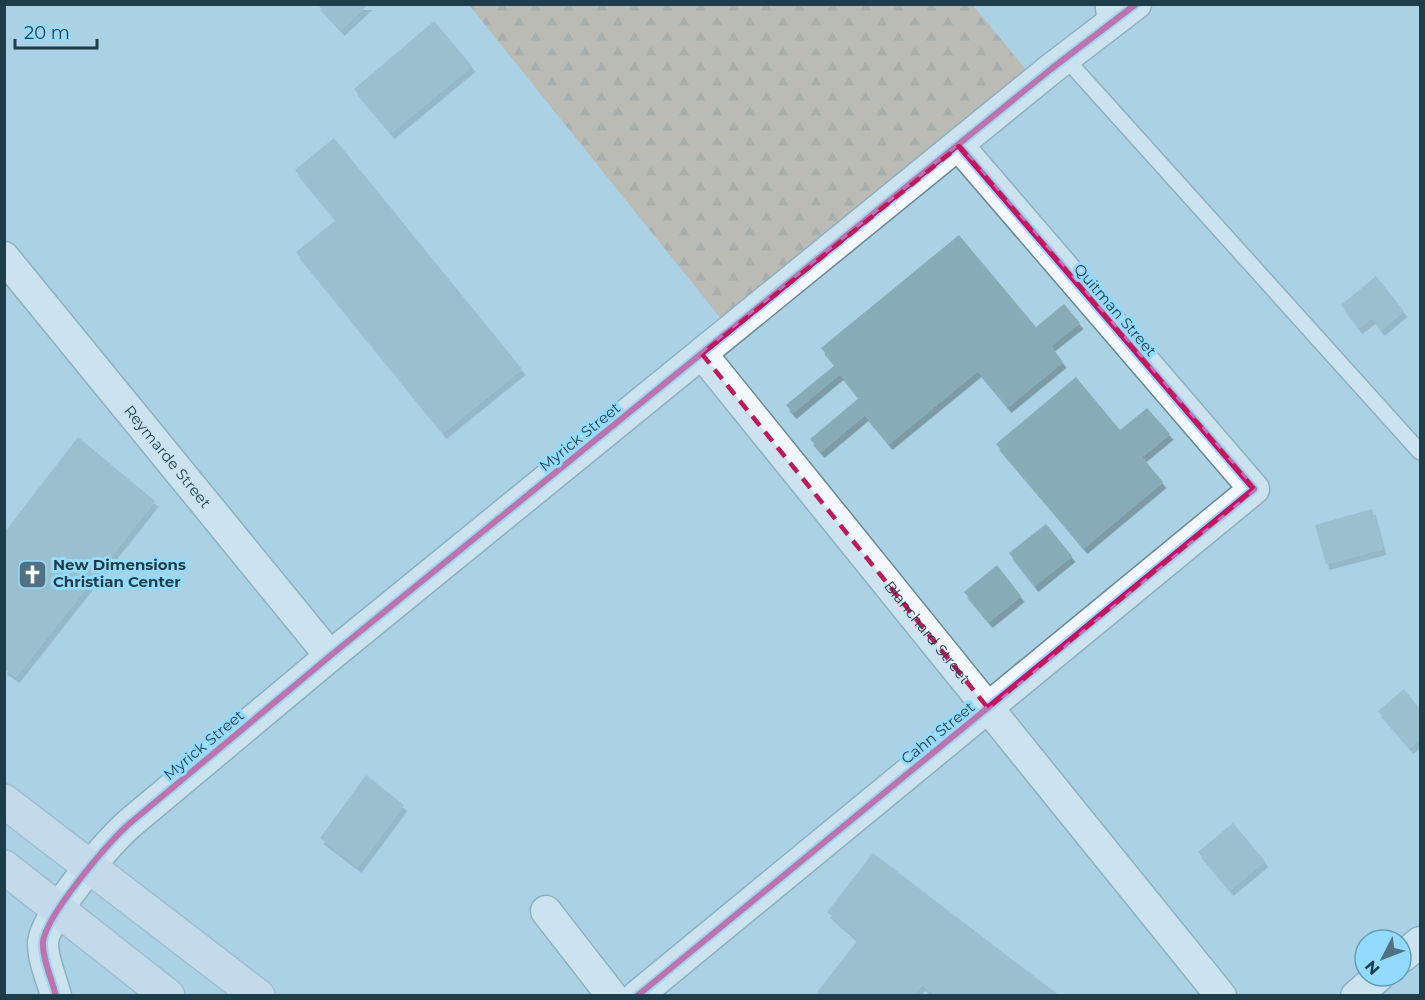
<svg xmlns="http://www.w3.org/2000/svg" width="1425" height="1000" viewBox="0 0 1425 1000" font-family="Montserrat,sans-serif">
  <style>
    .forest { fill: url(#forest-firs) }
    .building { fill: #88acb7; filter: url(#shadow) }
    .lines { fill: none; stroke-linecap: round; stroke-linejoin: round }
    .lane-casing { stroke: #6b8894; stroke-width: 18 }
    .street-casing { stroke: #6b8894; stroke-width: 33 }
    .primary-casing { stroke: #93a5bd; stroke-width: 36 }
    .lane { stroke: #f2f8fb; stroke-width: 15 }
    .street { stroke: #f2f8fb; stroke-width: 30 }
    .primary { stroke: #e0e5f1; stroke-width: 33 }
    .cycleway-casing { stroke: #92dbfd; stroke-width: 10 }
    .cycleway { stroke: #d6006c; stroke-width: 6 }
    .marked { fill: none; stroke: #c2185b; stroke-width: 4.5; stroke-dasharray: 12 8; stroke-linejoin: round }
    .labels { text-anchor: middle; stroke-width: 6; stroke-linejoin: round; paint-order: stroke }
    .street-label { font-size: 15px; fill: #1e3d4b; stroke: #92dbfd }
    .poi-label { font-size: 15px; font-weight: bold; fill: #1e3d4b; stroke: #92dbfd; text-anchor: start }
  </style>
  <defs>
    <pattern id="forest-firs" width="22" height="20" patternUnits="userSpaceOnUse" patternTransform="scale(1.5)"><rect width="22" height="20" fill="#ce9f7c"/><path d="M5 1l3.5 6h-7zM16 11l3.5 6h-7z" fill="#a78368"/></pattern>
    <filter id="shadow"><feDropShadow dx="3.5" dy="6" stdDeviation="0" flood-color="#0004"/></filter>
  </defs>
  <rect width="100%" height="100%" fill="#aad2e4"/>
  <path class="forest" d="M 469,5 L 973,5 L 1027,71 L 722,320 Z"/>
  <path class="building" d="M 317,4 L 369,4 L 341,30 Z
    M 434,21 L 472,66 L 391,133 L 354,89 Z
    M 334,138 L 522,369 L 443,433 L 296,252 L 336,220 L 295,170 Z
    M 959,235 L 1036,327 L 1064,304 L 1080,323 L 1051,346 L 1063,362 L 1008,407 L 978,371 L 889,444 L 865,415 L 821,452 L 810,439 L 859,398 L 840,374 L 793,413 L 786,405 L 835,365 L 821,348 Z
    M 1376,276 L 1404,311 L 1381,330 L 1372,318 L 1359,328 L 1341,305 Z
    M 1076,377 L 1120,430 L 1147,408 L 1170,434 L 1142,457 L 1163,482 L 1084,548 L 996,444 Z
    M 78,437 L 155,501 L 16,677 L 4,669 L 4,533 Z
    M 1372,509 L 1383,549 L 1326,564 L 1315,525 Z
    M 1046,524 L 1072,556 L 1035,586 L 1009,553 Z
    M 997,565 L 1021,596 L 989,622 L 964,592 Z
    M 1404,689 L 1420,709 L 1420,739 L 1410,748 L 1378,711 Z
    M 366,775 L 404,805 L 358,867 L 320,838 Z
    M 1233,823 L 1265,861 L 1230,890 L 1198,852 Z
    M 873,853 L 1060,996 L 936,996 L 922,985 L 913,996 L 814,996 L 858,940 L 827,912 Z"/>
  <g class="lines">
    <defs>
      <path id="lane" d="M 1103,4 L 1106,29
        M 1067,60 L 1420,452"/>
      <g id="street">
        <path id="s1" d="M 4,257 L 330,656"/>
        <path id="s2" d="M 702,354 L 1221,996"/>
        <path d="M 546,911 L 612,996"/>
        <path d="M 1401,958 L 1420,942"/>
        <path d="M 56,996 C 52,979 42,959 43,942 C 46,915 108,843 129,824 L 330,656 L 1051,69 L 1136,4"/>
        <path d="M 637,996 L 1254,489 L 959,146"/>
        <path d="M 1356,996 L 1379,976"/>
      </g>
      <path id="primary" d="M 4,801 L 258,996
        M 4,867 L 168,996"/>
    </defs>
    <use href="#lane" class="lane-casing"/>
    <use href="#street" class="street-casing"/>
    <use href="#primary" class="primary-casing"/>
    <use href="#lane" class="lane"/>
    <use href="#street" class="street"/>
    <use href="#primary" class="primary"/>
    <defs>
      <path id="cycleway" d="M 56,996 C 52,979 42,959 43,942 C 46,915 108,843 129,824 L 330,656 L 1051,69 L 1136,4
        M 637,996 L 1254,489 L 959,146"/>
    </defs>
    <use href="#cycleway" class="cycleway-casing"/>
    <use href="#cycleway" class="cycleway"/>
  </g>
  <path d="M0 0H1425V1000H0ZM 959,146 L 1254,489 L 988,708 L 702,354 Z" fill="#aad2e4" fill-opacity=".55" fill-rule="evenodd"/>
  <path class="marked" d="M 959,146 L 1254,489 L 988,708 L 702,354 Z"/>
  <defs>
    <symbol id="church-square" viewBox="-11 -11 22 22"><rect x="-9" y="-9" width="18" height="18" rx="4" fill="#4f7181" stroke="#92dbfd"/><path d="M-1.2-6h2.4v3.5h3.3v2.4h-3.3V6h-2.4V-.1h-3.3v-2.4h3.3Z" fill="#fff"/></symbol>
  </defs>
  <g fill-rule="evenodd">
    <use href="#church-square" x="16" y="558" width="33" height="33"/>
  </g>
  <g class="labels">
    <g class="street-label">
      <text transform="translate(1115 310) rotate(49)" y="5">Quitman Street</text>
      <text transform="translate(580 437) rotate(-39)" y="5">Myrick Street</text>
      <text dy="5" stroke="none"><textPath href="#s1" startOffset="258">Reymarde Street</textPath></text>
      <text dy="5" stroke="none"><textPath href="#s2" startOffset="358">Blanchard Street</textPath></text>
      <text transform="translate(938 733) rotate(-39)" y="5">Cahn Street</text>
      <text transform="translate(204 745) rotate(-40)" y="5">Myrick Street</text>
    </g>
    <g class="poi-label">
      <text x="53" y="570">New Dimensions<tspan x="53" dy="17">Christian Center</tspan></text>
    </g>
  </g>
  <rect width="1425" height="1000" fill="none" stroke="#1e3d4b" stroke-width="12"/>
  <g transform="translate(1383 958) rotate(228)"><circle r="28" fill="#92dbfd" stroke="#649cb6" stroke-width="1.5"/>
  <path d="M0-4.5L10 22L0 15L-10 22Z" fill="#4f7181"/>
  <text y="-9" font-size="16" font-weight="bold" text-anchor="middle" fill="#1e3d4b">N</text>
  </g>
  <path d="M15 39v9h82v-9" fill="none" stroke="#1e3d4b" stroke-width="3"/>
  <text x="24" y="39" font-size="18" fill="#1e3d4b" stroke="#92dbfd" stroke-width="4.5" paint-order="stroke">20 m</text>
</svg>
